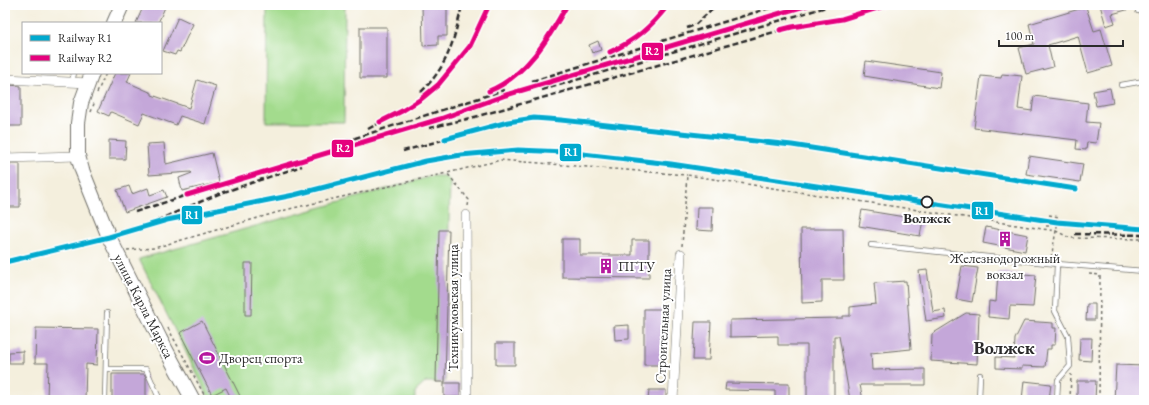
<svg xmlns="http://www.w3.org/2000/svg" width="1149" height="405" viewBox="0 0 1149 405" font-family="'EB Garamond',serif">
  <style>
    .green { fill: #a3db8d; stroke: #67835c }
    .building { fill: #c4a7d9 }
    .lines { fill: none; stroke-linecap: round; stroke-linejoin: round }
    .lane-casing { stroke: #717069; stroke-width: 6 }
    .street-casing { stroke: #717069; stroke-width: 10 }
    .primary-casing { stroke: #717069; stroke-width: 16 }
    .path { stroke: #717069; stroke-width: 1.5; stroke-dasharray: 3 3; stroke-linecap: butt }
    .lane { stroke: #fff; stroke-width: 4.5 }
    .street { stroke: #fff; stroke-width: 9 }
    .primary { stroke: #fff; stroke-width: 14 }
    .rail { stroke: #2b2b2b; stroke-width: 2.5; stroke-dasharray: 6 3; stroke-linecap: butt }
    .rail-1-casing { stroke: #fff; stroke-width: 8 }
    .rail-2-casing { stroke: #fff; stroke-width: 8 }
    .rail-1 { stroke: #00a9ce; stroke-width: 5 }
    .rail-2 { stroke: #e5007d; stroke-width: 5 }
    .stop-dot { fill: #fff; stroke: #2b2b2b; stroke-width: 2 }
    .labels { text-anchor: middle; stroke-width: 4; stroke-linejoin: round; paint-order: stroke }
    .stop-label { font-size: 14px; font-weight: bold; fill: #2b2b2b; stroke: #fff }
    .poi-label { font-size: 14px; fill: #2b2b2b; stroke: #fff; text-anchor: start }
    .street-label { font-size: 14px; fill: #2b2b2b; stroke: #fff }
    .district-label { font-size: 18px; font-weight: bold; fill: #2b2b2b; stroke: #fff }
    .line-badge { stroke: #fff; stroke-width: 1.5 }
    .badge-label { font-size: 11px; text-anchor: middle; font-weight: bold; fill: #fff }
  </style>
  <rect width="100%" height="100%" fill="#fff"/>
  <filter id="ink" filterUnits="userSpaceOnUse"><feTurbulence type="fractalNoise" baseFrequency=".025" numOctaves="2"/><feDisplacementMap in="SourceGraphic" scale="8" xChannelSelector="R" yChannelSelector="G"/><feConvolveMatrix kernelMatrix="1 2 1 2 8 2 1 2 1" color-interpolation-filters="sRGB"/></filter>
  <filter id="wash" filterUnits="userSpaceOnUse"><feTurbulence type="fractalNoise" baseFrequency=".012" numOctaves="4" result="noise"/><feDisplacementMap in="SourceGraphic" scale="16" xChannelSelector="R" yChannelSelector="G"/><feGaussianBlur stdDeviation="0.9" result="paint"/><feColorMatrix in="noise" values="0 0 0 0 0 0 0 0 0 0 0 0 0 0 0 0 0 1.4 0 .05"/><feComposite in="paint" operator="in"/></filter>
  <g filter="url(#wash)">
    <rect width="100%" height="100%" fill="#f4efdd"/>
    <path class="green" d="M 267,5 L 345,5 L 344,122 L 266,122 Z
      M 432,176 L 445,176 L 450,181 L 445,382 L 426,382 L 415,392 L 415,400 L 210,400 L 139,259 Z"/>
    <g id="blocks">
      <path class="building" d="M 144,5 L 166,5 L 158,23 L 136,23 Z
        M 422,5 L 447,5 L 447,36 L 438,36 L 438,45 L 423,46 Z
        M 1100,5 L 1137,5 L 1137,7 L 1112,14 L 1115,23 L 1106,26 Z
        M 1086,7 L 1094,31 L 1101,29 L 1112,66 L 1088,73 L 1078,36 L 1048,45 L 1053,67 L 1026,74 L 1019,48 L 1034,44 L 1029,24 Z
        M 178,17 L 193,24 L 180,52 L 177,51 L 175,55 L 163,51 Z
        M 360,27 L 387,27 L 387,78 L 360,78 Z
        M 598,41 L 601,50 L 592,53 L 589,45 Z
        M 866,61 L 941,72 L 939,88 L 864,76 Z
        M 115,73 L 131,73 L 127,82 L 152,93 L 152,95 L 189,108 L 197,80 L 216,86 L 205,124 L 180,116 L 176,125 L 144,113 L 139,124 L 111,112 L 109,116 L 98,111 Z
        M 1002,74 L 1022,76 L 1018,109 L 1032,111 L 1034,96 L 1088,103 L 1086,122 L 1099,123 L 1096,143 L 1087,142 L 1086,150 L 1076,149 L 1077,140 L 974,128 L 981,76 L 1001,78 Z
        M 8,85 L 21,86 L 21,126 L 8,126 Z
        M 1110,88 L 1113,103 L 1096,106 L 1093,91 Z
        M 109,140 L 126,141 L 125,159 L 109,159 Z
        M 164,143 L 166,164 L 212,153 L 219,182 L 182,191 L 179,178 L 192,173 L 191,172 L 149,175 L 147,144 Z
        M 1029,156 L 1083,164 L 1080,182 L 1026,174 Z
        M 7,164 L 20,164 L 20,207 L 7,207 Z
        M 129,186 L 132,194 L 148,188 L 150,195 L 164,190 L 167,197 L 125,212 L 117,190 Z
        M 697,207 L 713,207 L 712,231 L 696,230 Z
        M 862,210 L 923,220 L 920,236 L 859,226 Z
        M 986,227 L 1028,235 L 1025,251 L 983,243 Z
        M 801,229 L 843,229 L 844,280 L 822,280 L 822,302 L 802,303 Z
        M 439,230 L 449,230 L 445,382 L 436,382 Z
        M 562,239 L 580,239 L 580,255 L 632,255 L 632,240 L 649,240 L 649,278 L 562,277 Z
        M 245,263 L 252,263 L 251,315 L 245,315 Z
        M 962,266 L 978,268 L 972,302 L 956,299 Z
        M 927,270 L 933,312 L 945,310 L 946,318 L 926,321 L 919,271 Z
        M 998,272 L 1036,275 L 1033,307 L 1010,306 L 1009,319 L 988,317 L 989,301 L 996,302 Z
        M 906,281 L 911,349 L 871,353 L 872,370 L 925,369 L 925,385 L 860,385 L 863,400 L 850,400 L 839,336 L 834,336 L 834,400 L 807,400 L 807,345 L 778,345 L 778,336 L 730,337 L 730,320 L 843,318 L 843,316 L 850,316 L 850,307 L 876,304 L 874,283 Z
        M 1087,304 L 1095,304 L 1095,320 L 1086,320 Z
        M 644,309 L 662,309 L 662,365 L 644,365 Z
        M 966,313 L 979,314 L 977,364 L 931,361 L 932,334 Z
        M 202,321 L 234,384 L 242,400 L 232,400 L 226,388 L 212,395 L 180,333 Z
        M 1024,321 L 1053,323 L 1053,328 L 1056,328 L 1055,345 L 1051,345 L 1051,349 L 1047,349 L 1045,367 L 1022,366 L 1022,369 L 996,368 L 996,357 L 1014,358 L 1015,339 Z
        M 695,322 L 711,322 L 709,360 L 693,360 Z
        M 629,325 L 629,339 L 615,340 L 614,326 Z
        M 36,328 L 98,329 L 97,365 L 86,364 L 85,400 L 47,400 L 48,363 L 35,363 Z
        M 1080,338 L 1092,338 L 1091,361 L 1079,360 Z
        M 496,343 L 515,343 L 515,365 L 496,365 Z
        M 23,351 L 23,363 L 9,363 L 9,352 Z
        M 1116,365 L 1144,366 L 1144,400 L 1114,400 Z
        M 112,374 L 144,374 L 146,377 L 146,400 L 112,400 Z
        M 1024,381 L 1051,384 L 1049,400 L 1022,400 Z
        M 1077,381 L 1096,381 L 1095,400 L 1077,400 Z
        M 444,383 L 460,383 L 460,397 L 444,397 Z
        M 726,383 L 789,384 L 789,400 L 775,400 L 775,391 L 725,390 Z
        M 649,390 L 666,390 L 666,400 L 648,400 Z"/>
    </g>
  </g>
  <g filter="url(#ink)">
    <use href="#blocks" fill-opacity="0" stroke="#717069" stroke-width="1"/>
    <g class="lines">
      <defs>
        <path id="lane" d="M 1138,11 L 1144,10
          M 72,82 L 74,73
          M 1121,85 L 1144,81
          M 871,245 L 1057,264
          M 106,369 L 146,369 L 160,400
          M 105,400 L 107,313
          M 979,400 L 980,375
          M 1057,400 L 1058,380 L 1070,366 L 1068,336 L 1055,311 L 1057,264 L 1144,271"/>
        <path id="street" d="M 5,79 L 89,83
          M 5,158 L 78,156
          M 466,215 L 467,400
          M 673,400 L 681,254"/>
        <path id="primary" d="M 114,23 L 122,5
          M 92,73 L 81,103 L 78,123 L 78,156 L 82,170 L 109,237 L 160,339 L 193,400"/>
      </defs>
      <use href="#lane" class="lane-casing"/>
      <use href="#street" class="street-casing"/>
      <use href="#primary" class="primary-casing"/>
      <path class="path" d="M 97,93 L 106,73
        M 91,112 L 95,101
        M 468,206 L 469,200 L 447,173 L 501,160 L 687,175
        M 1049,215 L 1059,217 L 1056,231 L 1070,238 L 1144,239
        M 1046,226 L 1050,226
        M 682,246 L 687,175 L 1056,231 L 1051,258
        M 127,250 L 154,248 L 289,209 L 447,173
        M 1089,274 L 1100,275 L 1099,400
        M 168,328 L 207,400
        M 1070,400 L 1071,374"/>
      <use href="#lane" class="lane"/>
      <use href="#street" class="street"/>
      <use href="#primary" class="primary"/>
      <path class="rail" d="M 687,28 L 695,25 L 716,5
        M 613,51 C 637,40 652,25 668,5
        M 532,81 L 779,5
        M 495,89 C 502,86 507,81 513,76 C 538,55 552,33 567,5
        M 542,90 L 833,5
        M 421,92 C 448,66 454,41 462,5
        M 429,128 L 471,118 L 792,27 L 842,19 L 887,5
        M 368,129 L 402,111 L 421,99 L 438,85 L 470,46 L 489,5
        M 346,141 L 504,90
        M 403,151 L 508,122 L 534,118 L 561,120 L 792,145 L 1076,189
        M 927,202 L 1057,222 L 1144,229
        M 135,212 L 203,190 L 440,119 L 506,95 L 808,5
        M 132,231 L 221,193 L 302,166
        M 1075,234 L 1144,235"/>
      <defs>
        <path id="rail-1" d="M 445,139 L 508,122 L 534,118 L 561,120 L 792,145 L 1076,189
          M 5,262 L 109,237 L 167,220 L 294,195 L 426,161 L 461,155 L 518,150 L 565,152 L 671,164 L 1057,222 L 1144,229"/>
        <path id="rail-2" d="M 780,30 L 792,27 L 842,19 L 887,5
          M 610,52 C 636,40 650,28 668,5
          M 489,91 C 526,76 549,38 567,5
          M 380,122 L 402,111 L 421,99 L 438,85 L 470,46 L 489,5
          M 187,195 L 440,119 L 506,95 L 808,5"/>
      </defs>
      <use href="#rail-1" class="rail-1-casing"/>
      <use href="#rail-2" class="rail-2-casing"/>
      <use href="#rail-1" class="rail-1"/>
      <use href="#rail-2" class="rail-2"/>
    </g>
  </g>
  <defs>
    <symbol id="building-bare" viewBox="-9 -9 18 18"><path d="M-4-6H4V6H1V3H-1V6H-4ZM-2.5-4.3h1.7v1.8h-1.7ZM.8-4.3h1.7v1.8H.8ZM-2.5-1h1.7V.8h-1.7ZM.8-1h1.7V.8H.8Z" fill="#b5179e" stroke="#fff" stroke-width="2.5" paint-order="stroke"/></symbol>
    <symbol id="stadium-bare" viewBox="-9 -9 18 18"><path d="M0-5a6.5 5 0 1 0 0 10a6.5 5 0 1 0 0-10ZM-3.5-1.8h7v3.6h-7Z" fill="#b5179e" stroke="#fff" stroke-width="2.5" paint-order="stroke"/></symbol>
  </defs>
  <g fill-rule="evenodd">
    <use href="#building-bare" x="994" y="228" width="22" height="22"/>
    <use href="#building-bare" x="595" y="255" width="22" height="22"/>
    <use href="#stadium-bare" x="196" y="347" width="22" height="22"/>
  </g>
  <circle class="stop-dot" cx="927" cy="202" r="5.5"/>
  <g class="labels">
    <g class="stop-label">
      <text x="927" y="223">Волжск</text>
    </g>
    <g class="poi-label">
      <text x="1005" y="263" text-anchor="middle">Железнодорожный<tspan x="1005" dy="16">вокзал</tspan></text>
      <text x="618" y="271">ПГТУ</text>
      <text x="219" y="363">Дворец спорта</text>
    </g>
    <g class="street-label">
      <text transform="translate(144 306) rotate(63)" y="5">улица Карла Маркса</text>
      <text transform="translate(453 308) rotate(-90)" y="5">Техникумовская улица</text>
      <text transform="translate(663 326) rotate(-87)" y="5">Строительная улица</text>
    </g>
    <g class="district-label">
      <text x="1004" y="354">Волжск</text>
    </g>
  </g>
  <g class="line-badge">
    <rect x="641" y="42" width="23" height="19" rx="4" fill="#e5007d"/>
    <rect x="331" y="139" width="23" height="19" rx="4" fill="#e5007d"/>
    <rect x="559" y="143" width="23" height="19" rx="4" fill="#00a9ce"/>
    <rect x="971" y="201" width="23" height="19" rx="4" fill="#00a9ce"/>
    <rect x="181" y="205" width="22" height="20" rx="4" fill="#00a9ce"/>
  </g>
  <g class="badge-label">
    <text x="652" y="55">R2</text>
    <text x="343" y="152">R2</text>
    <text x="571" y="156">R1</text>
    <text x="982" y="215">R1</text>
    <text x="192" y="219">R1</text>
  </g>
  <rect width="1149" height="405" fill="none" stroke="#fff" stroke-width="20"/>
  <rect x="22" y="22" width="140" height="52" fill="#ffffff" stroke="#aaaaaa"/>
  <rect x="30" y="35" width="20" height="6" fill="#00a9ce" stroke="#aaaaaa"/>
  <text x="58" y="42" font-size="12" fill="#2b2b2b">Railway R1</text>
  <rect x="30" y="55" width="20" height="6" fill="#e5007d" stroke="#aaaaaa"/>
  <text x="58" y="62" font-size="12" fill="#2b2b2b">Railway R2</text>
  <path d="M999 40v6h124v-6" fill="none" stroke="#2b2b2b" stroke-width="2"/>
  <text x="1005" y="40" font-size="12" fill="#2b2b2b" stroke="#ffffff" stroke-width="3" paint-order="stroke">100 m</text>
</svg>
